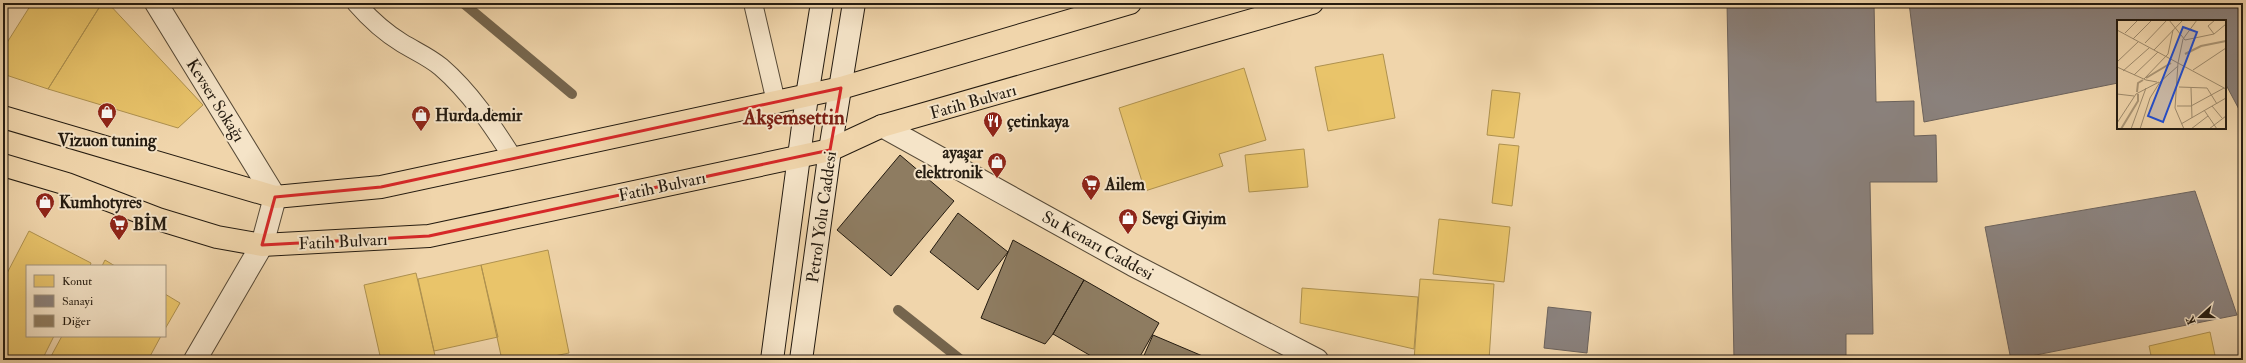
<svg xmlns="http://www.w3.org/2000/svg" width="2246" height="363" viewBox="0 0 2246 363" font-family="'IM FELL Double Pica',serif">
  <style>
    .homes { fill: #e9c46a; stroke: #ae914f }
    .industry { fill: #8a817c; stroke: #6b625c }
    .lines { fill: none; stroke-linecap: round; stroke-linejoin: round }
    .stream { stroke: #75654d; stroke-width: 10 }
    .building { fill: #8e7c61; stroke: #241b10 }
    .lane-casing { stroke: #574a37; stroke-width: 20 }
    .street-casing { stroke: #574a37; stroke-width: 24 }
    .secondary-casing { stroke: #241b10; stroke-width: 24 }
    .primary-casing { stroke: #241b10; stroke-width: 24 }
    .lane { stroke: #f5e4c8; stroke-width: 18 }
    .street { stroke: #f5e4c8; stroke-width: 22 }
    .secondary { stroke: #f5e4c8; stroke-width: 22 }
    .primary { stroke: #f0d5ab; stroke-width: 22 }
    .marked { fill: none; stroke: #d62828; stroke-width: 3; stroke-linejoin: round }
    .labels { text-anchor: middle; stroke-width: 4; stroke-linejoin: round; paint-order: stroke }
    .street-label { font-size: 17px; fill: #241b10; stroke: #f5e4c8 }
    .poi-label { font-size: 17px; font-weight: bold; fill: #241b10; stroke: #f5e4c8; text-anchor: start }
    .district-label { font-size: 21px; font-weight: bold; fill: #7a1f14; stroke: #f5e4c8 }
    .inset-river { fill: none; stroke: #ab9676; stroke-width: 2 }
    .inset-road { fill: none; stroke: #9e8b6d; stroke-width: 1 }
    .view { fill: #1d4ed8; fill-opacity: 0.15; stroke: #1d4ed8; stroke-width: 2 }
    .inset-edge { fill: none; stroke: #241b10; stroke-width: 2 }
  </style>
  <rect width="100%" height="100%" fill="#f0d5ab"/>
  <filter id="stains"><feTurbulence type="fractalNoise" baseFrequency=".005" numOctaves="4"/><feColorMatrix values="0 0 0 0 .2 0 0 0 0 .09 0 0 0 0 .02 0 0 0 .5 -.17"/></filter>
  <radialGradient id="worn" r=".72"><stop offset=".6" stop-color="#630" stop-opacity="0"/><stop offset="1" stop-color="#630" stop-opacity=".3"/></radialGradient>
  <path class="homes" d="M 32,3 L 102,3 L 48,89 L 3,74 L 3,49 Z
    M 102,3 L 108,3 L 203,105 L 178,128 L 48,89 Z
    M 1383,54 L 1395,118 L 1328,131 L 1315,67 Z
    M 1244,68 L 1266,140 L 1219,154 L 1223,166 L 1145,191 L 1119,108 Z
    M 1492,90 L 1520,93 L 1514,138 L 1487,135 Z
    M 1499,144 L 1519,146 L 1512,206 L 1492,203 Z
    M 1304,149 L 1308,187 L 1249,192 L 1245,155 Z
    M 1439,219 L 1510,227 L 1504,282 L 1433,274 Z
    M 29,231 L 91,263 L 90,266 L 27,266 L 27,336 L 54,336 L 42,360 L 15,360 L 3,353 L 3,281 Z
    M 548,250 L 569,353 L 535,360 L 502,360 L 481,265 Z
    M 105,260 L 115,266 L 102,266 Z
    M 481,265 L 498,337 L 434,351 L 418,279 Z
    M 416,273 L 436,360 L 381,360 L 364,285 Z
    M 1420,279 L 1494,284 L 1489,360 L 1414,360 Z
    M 1302,288 L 1418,297 L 1414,349 L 1300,323 Z
    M 165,294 L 180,303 L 165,329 Z
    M 2210,332 L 2216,360 L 2152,360 L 2149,346 Z
    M 62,336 L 161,336 L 148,360 L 49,360 Z"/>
  <path class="industry" d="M 1727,3 L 1874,3 L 1876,102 L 1914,101 L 1914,136 L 1936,135 L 1937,182 L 1870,182 L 1873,334 L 1846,334 L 1846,360 L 1734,360 Z
    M 1909,3 L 2243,3 L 2243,111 L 2241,113 L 2225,83 L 2225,21 L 2118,21 L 2118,83 L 1924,122 Z
    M 2195,191 L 2237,315 L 2011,360 L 1985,227 Z
    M 1548,307 L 1591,312 L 1587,353 L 1544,348 Z"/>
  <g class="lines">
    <path class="stream" d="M 463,3 L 572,94
      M 898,310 L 961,360"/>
  </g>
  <path class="building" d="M 900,155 L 954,201 L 891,276 L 837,230 Z
    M 958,213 L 1008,252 L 978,290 L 930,252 Z
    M 1013,240 L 1084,280 L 1053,334 L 1045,344 L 981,318 Z
    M 1084,280 L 1159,323 L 1138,360 L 1098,360 L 1053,334 Z
    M 1153,335 L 1212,360 L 1142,360 Z"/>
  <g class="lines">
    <defs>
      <path id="lane" d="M 356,3 C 369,18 384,32 402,43 C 415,51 429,57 441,67 C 470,92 492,125 513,158
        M 753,3 L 776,102"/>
      <path id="street" d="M 156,3 L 275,197 L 262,245 L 195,360
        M 882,126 L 1133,265 L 1317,360"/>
      <path id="secondary" d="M 772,360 L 807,96 L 822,3
        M 801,360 L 830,150 L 854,3"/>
      <path id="primary" d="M 3,117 L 275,197 L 381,187 L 841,88 L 1130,3
        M 3,165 L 67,184 L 158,219 L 217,237 L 262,245 L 429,236 L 830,150 L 882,126 L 1312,3"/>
    </defs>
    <use href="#lane" class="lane-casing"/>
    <use href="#street" class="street-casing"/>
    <use href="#secondary" class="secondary-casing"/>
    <use href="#primary" class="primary-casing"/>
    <use href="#lane" class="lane"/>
    <use href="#street" class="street"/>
    <use href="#secondary" class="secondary"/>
    <use href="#primary" class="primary"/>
  </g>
  <path class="marked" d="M 841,88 L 830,150 L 429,236 L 262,245 L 275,197 L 381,187 Z"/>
  <defs>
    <symbol id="shop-pin" viewBox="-11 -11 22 30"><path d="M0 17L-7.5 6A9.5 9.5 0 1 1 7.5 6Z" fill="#8f2418" stroke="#f5e4c8"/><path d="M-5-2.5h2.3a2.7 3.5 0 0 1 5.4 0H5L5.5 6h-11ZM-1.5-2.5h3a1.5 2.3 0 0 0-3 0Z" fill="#fff"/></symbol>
    <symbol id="restaurant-pin" viewBox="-11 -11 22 30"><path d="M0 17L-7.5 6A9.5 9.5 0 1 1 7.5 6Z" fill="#8f2418" stroke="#f5e4c8"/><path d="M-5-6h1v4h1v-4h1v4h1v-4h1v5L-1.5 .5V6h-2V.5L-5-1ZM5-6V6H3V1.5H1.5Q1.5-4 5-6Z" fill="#fff"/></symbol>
    <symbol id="supermarket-pin" viewBox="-11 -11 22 30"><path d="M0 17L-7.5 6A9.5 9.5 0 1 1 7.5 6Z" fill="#8f2418" stroke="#f5e4c8"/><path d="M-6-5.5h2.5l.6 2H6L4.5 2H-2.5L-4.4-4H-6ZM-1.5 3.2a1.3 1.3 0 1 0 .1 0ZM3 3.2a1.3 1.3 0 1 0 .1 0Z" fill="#fff"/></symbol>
  </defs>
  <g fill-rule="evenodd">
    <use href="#shop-pin" x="96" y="101" width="22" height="30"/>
    <use href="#shop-pin" x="410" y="104" width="22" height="30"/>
    <use href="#restaurant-pin" x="982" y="110" width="22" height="30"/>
    <use href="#shop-pin" x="986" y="151" width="22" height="30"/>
    <use href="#supermarket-pin" x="1080" y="173" width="22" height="30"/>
    <use href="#shop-pin" x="34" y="191" width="22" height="30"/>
    <use href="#shop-pin" x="1117" y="207" width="22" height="30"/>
    <use href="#supermarket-pin" x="108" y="213" width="22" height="30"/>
  </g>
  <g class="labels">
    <g class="street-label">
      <text transform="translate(216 100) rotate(58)" y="6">Kevser Sokağı</text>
      <text transform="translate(973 101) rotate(-16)" y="6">Fatih Bulvarı</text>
      <text transform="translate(662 186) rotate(-12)" y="6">Fatih Bulvarı</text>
      <text transform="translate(821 217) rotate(-82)" y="6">Petrol Yolu Caddesi</text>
      <text transform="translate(343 241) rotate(-3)" y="6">Fatih Bulvarı</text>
      <text transform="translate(1098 245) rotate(29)" y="6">Su Kenarı Caddesi</text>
    </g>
    <g class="poi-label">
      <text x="435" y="121">Hurda.demir</text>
      <text x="1007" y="127">çetinkaya</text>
      <text x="107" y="146" text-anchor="middle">Vizuon tuning</text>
      <text x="983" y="158" text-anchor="end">ayaşar<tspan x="983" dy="20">elektronik</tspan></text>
      <text x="1105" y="190">Ailem</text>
      <text x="59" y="208">Kumhotyres</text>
      <text x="1142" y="224">Sevgi Giyim</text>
      <text x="133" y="230">BİM</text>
    </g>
    <g class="district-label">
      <text x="794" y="124">Akşemsettin</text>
    </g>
  </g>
  <g transform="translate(2117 20)">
    <rect width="109" height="109" fill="#f0d5ab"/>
    <path class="inset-river" d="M 68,34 L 84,26 L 109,21M 29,58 L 54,43M 20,72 L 21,63 L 26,60M 4,109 L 21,81 L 21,74"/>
    <path class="inset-road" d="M 52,0 L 68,20 L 97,14 L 109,4M 0,10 L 109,69M 8,13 L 21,0M 97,14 L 91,6 L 98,0M 16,19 L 35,0M 28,23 L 50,0M 37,30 L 66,0M 0,42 L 21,22M 0,47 L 29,60 L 40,62M 76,50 L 109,28M 6,51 L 32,28M 17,55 L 41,32M 27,59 L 51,34 L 56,10M 62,67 L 90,68 L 100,84M 74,68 L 75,98M 0,74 L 17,76M 60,86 L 74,86 L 107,68M 95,86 L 105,98M 87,90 L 100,109M 0,103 L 19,74 L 42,62M 64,104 L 109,78M 14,109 L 29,68M 23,109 L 33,78 L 43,62 L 61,46M 67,109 L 58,88 L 61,43 L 66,19 L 80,0M 74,109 L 91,96M 92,109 L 109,96"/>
    <path class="view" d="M 66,7 L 80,12 L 46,102 L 31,96 Z"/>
    <rect width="109" height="109" class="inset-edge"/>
  </g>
  <rect width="2246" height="363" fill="none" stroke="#f0d5ab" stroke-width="16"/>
  <rect x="4" y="4" width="2238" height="355" fill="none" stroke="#241b10" stroke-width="2"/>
  <rect x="8" y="8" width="2230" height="347" fill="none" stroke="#241b10"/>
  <rect x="26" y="265" width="140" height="72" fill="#f5e4c8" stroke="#a1947e"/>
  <rect x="34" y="275" width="20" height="12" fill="#e9c46a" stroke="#a1947e"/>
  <text x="62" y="285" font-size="12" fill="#241b10">Konut</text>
  <rect x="34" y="295" width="20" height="12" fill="#8a817c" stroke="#a1947e"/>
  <text x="62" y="305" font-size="12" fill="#241b10">Sanayi</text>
  <rect x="34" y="315" width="20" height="12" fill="#8e7c61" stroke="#a1947e"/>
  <text x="62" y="325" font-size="12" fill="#241b10">Diğer</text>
  <g transform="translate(2200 317) rotate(249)" stroke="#f5e4c8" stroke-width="3" paint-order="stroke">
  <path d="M0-3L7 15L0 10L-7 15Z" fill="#241b10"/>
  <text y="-6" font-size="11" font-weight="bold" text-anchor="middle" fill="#241b10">K</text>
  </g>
  <rect width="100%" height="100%" filter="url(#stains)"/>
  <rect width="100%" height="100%" fill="url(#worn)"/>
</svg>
